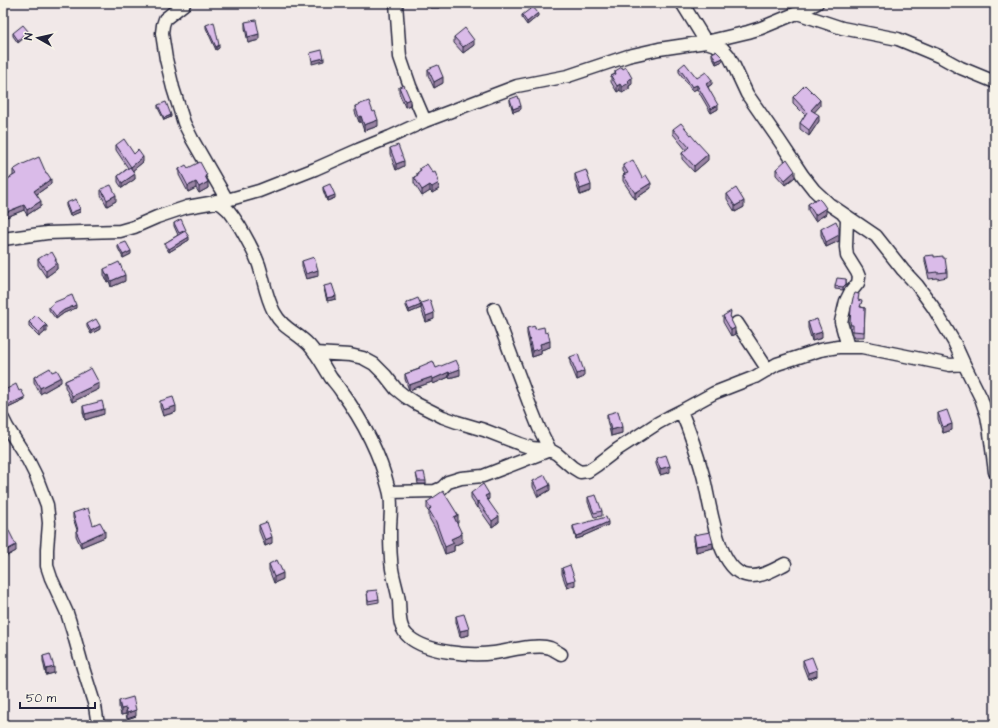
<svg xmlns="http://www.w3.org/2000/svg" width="998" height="728" viewBox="0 0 998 728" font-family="'Architects Daughter',sans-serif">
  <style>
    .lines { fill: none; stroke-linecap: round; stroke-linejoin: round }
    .minor-casing { stroke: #22223b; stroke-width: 15 }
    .minor { stroke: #f7f3e8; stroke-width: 12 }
    .wall { fill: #bba1c8; stroke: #22223b }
    .shaded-wall { fill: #9983a3; stroke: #22223b }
    .building { fill: #dabbe9; stroke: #22223b }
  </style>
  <rect width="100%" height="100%" fill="#f1e8e8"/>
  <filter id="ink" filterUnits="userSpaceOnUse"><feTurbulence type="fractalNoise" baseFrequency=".025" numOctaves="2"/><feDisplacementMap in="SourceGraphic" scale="8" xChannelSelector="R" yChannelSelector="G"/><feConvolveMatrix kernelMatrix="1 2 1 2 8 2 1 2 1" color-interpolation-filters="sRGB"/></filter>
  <g filter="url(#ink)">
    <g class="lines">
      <defs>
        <path id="minor" d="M 396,3 L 400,57 L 410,86 L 425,121
          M 682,3 L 706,42 L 718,46 L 723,49 L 729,56 L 733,64 L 747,94 L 779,140 L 803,176 L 814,190 L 829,204 L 876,236 L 903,270 L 917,285 L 933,307 L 954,342 L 964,364 L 981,398 L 987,416 L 990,433 L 995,472
          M 184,4 L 165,19 L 163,25 L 162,33 L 166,59 L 173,88 L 184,123 L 192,139 L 227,200
          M 797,13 L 842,28 L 898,39 L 927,51 L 941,57 L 961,68 L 995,82
          M 216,201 C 229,208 232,215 240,227 C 247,239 254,251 259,265 C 264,281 266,297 274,312 C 283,329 297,332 309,345 C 318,355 324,367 331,378 C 334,382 338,386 341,391 C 363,421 380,454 389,490 C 393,503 390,517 390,530 C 390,539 390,549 391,559 C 391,573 397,587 399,601 C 400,614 398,628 409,637 C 428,653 471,656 494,653 C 508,651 537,643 550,648 C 553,649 557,652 561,654
          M 842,213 L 847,219 L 846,247 L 847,256 L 857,272 L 859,277 L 858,283 L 850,293 L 846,301 L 841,322 L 848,347
          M 3,239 L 47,233 L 120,231 L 134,227 L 157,217 L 187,207 L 227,200 L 259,191 L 315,169 L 358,150 L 390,137 L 425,121 L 517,86 L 568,76 L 628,56 L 659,49 L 706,42 L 748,32 L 761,28 L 797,13 L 817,3
          M 737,323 L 768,370
          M 315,353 L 350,355 L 363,358 L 374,364 L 385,375 L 396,389 L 406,397 L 417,404 L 443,417 L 457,422 L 484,430 L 520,444 L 532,448 L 550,450 L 557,454 L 572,467 L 580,472 L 588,471 L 597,465 L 618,449 L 658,423 L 669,417 L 681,411 L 714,393 L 755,377 L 777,364 L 820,350 L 838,347 L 862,347 L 950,365 L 964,364
          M 681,411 C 690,432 697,453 703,475 C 710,500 716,567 745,575 C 759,579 773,570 785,564
          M 3,419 L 7,427 L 28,460 L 36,476 L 47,505 L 49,523 L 47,549 L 47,566 L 51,578 L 67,613 L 73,632 L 83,668 L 95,706 L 98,725
          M 390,492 L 435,491 L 442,488 L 448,482 L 461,478 L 483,476 L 550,450 L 539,428 L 529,403 L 494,309"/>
      </defs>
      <use href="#minor" class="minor-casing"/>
      <use href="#minor" class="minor"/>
    </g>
    <path class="wall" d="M 430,3 L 440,3 L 440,8 L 430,8 Z
      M 522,15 L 538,16 L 527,25 L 522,18 Z
      M 245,22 L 259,40 L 248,43 L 245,28 Z
      M 206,25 L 219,48 L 216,50 L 206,28 Z
      M 13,33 L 28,34 L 18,43 L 13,36 Z
      M 454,37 L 474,45 L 463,53 L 454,43 Z
      M 712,53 L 723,61 L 716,64 L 712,56 Z
      M 679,68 L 697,78 L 712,84 L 708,87 L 718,109 L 711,113 L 697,89 L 692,91 L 687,83 L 679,72 Z
      M 428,69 L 443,83 L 434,88 L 428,75 Z
      M 615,71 L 632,84 L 629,86 L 629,89 L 622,93 L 620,90 L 617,92 L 611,82 L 611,76 L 615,74 Z
      M 399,87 L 410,105 L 405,107 L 399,93 Z
      M 793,97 L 820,106 L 814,112 L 819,121 L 809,136 L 800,129 L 800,123 L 805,115 L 793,103 Z
      M 510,99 L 521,109 L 513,112 L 510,102 Z
      M 158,105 L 171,117 L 164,120 L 158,108 Z
      M 355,106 L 378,126 L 364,131 L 361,122 L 359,122 L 355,112 Z
      M 673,129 L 708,160 L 694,172 L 682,159 L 682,153 L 686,150 L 673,134 Z
      M 116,145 L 134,154 L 143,162 L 133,170 L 135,179 L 122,188 L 118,182 L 118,176 L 128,168 L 116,150 Z
      M 390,148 L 404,166 L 396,170 L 390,154 Z
      M 623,165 L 642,178 L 651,188 L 635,199 L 623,181 L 623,175 L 625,174 L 623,171 Z
      M 188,168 L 207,181 L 208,188 L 199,193 L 196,188 L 188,192 L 179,175 L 179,169 Z
      M 420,168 L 433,173 L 438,179 L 439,189 L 432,193 L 430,191 L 422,196 L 414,183 L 414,177 L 417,176 L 417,173 L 420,171 Z
      M 776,169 L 795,177 L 785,185 L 776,175 Z
      M 13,170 L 46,173 L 51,184 L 37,194 L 37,195 L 41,206 L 27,215 L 24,210 L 4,218 L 3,217 L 3,182 L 13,176 Z
      M 575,174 L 591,191 L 580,195 L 575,180 Z
      M 323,187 L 335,198 L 327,201 L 323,190 Z
      M 101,189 L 116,201 L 107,206 L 101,195 Z
      M 727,194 L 744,207 L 735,212 L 727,199 Z
      M 66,203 L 80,212 L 70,216 L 66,206 Z
      M 808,204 L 826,214 L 815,221 L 808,210 Z
      M 174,223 L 186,233 L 189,240 L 169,252 L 165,246 L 165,243 L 178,235 L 174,226 Z
      M 821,229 L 839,241 L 826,247 L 821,235 Z
      M 118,245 L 131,254 L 123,258 L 118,248 Z
      M 925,256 L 934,257 L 947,272 L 947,277 L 937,279 L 937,278 L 929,279 L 925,262 Z
      M 38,259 L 56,262 L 57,269 L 46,277 L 38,265 Z
      M 302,261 L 318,276 L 306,279 L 302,267 Z
      M 104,269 L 125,281 L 111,287 L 109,281 L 107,282 L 104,275 Z
      M 846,282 L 846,287 L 843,290 L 835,289 L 835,286 Z
      M 324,286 L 336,299 L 327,301 L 324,289 Z
      M 859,300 L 861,307 L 865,308 L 864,337 L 853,337 L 853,331 L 851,331 L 850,328 L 851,308 Z
      M 406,303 L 421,308 L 409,313 L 406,306 Z
      M 421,303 L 434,319 L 426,322 L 421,309 Z
      M 49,307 L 76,308 L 64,313 L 56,319 L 49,310 Z
      M 723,316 L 731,317 L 731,320 L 735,334 L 731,336 L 723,322 Z
      M 29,322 L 47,326 L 47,332 L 45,332 L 39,337 L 29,327 Z
      M 808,322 L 822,338 L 812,341 L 808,328 Z
      M 87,324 L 100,329 L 91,334 L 87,327 Z
      M 527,328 L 535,329 L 545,333 L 550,347 L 541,350 L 541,354 L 532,357 L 527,334 Z
      M 570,357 L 584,377 L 577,380 L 570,363 Z
      M 419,367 L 436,368 L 460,375 L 449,378 L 449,377 L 433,384 L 432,382 L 409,390 L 405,379 L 405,374 L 419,369 Z
      M 52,372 L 61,382 L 40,394 L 34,382 L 34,377 Z
      M 76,376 L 99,389 L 72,402 L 65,387 L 65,381 Z
      M 3,391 L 19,391 L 25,400 L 8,408 L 3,398 Z
      M 160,401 L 176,412 L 163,416 L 160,407 Z
      M 83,406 L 104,414 L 85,420 L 83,412 Z
      M 938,413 L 952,430 L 943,433 L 938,419 Z
      M 607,414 L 622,433 L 611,436 L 607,420 Z
      M 656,458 L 670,472 L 660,475 L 656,464 Z
      M 416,473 L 426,481 L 426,484 L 418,484 Z
      M 533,481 L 550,490 L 538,497 L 533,487 Z
      M 471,493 L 489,499 L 488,500 L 499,522 L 492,527 L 478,507 L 477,508 L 471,499 Z
      M 588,497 L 602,511 L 602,516 L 594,517 L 588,502 Z
      M 427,502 L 458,523 L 457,524 L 462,542 L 454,546 L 454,551 L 445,554 L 436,530 L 429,518 L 429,512 L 427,510 Z
      M 73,513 L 93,525 L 105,537 L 81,547 L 76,536 L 76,531 L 77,530 L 73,518 Z
      M 259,525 L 272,543 L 265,546 L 259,531 Z
      M 608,525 L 583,536 L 583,537 L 576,539 L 573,529 L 573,526 Z
      M 3,528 L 16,551 L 5,557 L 3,554 Z
      M 694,535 L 713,548 L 696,552 L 694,541 Z
      M 269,564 L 283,579 L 274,583 L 269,570 Z
      M 562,568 L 575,585 L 567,588 L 562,574 Z
      M 367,591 L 379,599 L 379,602 L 368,604 Z
      M 456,616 L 469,635 L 460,637 L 456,622 Z
      M 43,656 L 54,673 L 46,675 L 43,661 Z
      M 803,660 L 817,676 L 808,679 L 803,666 Z
      M 119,701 L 136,716 L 127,719 L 126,714 L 121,715 L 119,707 Z"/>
    <path class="shaded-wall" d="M 538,13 L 538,16 L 527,25 L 527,22 Z
      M 28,31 L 28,34 L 18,43 L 18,40 Z
      M 259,34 L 259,40 L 248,43 L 248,37 Z
      M 474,40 L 474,45 L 463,53 L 463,47 Z
      M 219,45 L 219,48 L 216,50 L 216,47 Z
      M 324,58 L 324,61 L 312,64 L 312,61 Z
      M 723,58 L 723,61 L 716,64 L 716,61 Z
      M 443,77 L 443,83 L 434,88 L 434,82 Z
      M 632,78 L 632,84 L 629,86 L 629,89 L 622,93 L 622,87 L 628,80 Z
      M 712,80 L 712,84 L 706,88 L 706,84 Z
      M 620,84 L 620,90 L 617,92 L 617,86 Z
      M 697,85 L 697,89 L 692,91 L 692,87 Z
      M 410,99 L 410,105 L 405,107 L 405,101 Z
      M 820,100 L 820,106 L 811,116 L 811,110 Z
      M 718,105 L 718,109 L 711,113 L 711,109 Z
      M 521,106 L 521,109 L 513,112 L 513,109 Z
      M 171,115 L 171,117 L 164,120 L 164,118 Z
      M 819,115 L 819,121 L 809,136 L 809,130 Z
      M 361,116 L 361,122 L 359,122 L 359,117 Z
      M 378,120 L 378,126 L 364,131 L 364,125 Z
      M 708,154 L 708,160 L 694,172 L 694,166 Z
      M 143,157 L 143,162 L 131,172 L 131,167 Z
      M 404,161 L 404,166 L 396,170 L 396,164 Z
      M 795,171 L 795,177 L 785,185 L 785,180 Z
      M 135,174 L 135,179 L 122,188 L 122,183 Z
      M 51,179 L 51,184 L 34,196 L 34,191 Z
      M 438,179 L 439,189 L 432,193 L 432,187 L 437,180 Z
      M 196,182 L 196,188 L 188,192 L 188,186 Z
      M 208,182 L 208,188 L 199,193 L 199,187 Z
      M 651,183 L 651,188 L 635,199 L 635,193 Z
      M 430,185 L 430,191 L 422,196 L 422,190 Z
      M 591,185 L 591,191 L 580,195 L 580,189 Z
      M 116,195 L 116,201 L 107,206 L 107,200 Z
      M 335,195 L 335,198 L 327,201 L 327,198 Z
      M 41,201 L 41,206 L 27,215 L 27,210 Z
      M 744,201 L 744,207 L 735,212 L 735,206 Z
      M 24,205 L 24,210 L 4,218 L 4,213 Z
      M 826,208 L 826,214 L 815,221 L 815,215 Z
      M 80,209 L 80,212 L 70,216 L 70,213 Z
      M 839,228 L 839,241 L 826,247 L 826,242 Z
      M 189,237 L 189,240 L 169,252 L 169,249 Z
      M 131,251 L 131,254 L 123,258 L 123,255 Z
      M 56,259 L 56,264 L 57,263 L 57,269 L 46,277 L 46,271 Z
      M 318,270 L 318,276 L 306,279 L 306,274 Z
      M 109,275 L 109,281 L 107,282 L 107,276 Z
      M 125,275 L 125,281 L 111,287 L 111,281 Z
      M 846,279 L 846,287 L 843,290 L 843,287 Z
      M 336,296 L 336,299 L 327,301 L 327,298 Z
      M 76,305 L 76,308 L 64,313 L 56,319 L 56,316 L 64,310 Z
      M 421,305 L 421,308 L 409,313 L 409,310 Z
      M 6,310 L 6,315 L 3,318 L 3,313 Z
      M 434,313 L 434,319 L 426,322 L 426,316 Z
      M 6,323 L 6,328 L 3,330 L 3,324 Z
      M 45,326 L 45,332 L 39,337 L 39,332 Z
      M 100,326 L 100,329 L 91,334 L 91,331 Z
      M 735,328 L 735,334 L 731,336 L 731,330 Z
      M 822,332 L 822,338 L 812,341 L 812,335 Z
      M 550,341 L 550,347 L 541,350 L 541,354 L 532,357 L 532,351 L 540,344 Z
      M 460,369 L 460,375 L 449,378 L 449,373 Z
      M 584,371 L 584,377 L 577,380 L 577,374 Z
      M 449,372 L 449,377 L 433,384 L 433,379 Z
      M 61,377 L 61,382 L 40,394 L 40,388 Z
      M 432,377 L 432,382 L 409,390 L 409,385 Z
      M 99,383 L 99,389 L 72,402 L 72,396 Z
      M 25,397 L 25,400 L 8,408 L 8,405 Z
      M 176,406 L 176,412 L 163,416 L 163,410 Z
      M 104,409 L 104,414 L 85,420 L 85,414 Z
      M 952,424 L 952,430 L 943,433 L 943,427 Z
      M 622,427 L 622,433 L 611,436 L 611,430 Z
      M 670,466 L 670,472 L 660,475 L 660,469 Z
      M 550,485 L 550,490 L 538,497 L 538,491 Z
      M 489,494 L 489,499 L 485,502 L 485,496 Z
      M 478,501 L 478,507 L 477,508 L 477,502 Z
      M 458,515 L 458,523 L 454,525 L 454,517 Z
      M 499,516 L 499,522 L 492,527 L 492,521 Z
      M 608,522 L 608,525 L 583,536 L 583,537 L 576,539 L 576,536 Z
      M 105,531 L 105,537 L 81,547 L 81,542 Z
      M 462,534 L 462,542 L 454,546 L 454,551 L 445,554 L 445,547 L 451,539 Z
      M 272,537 L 272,543 L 265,546 L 265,540 Z
      M 713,543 L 713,548 L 696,552 L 696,546 Z
      M 16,545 L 16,551 L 5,557 L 5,551 Z
      M 283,573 L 283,579 L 274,583 L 274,577 Z
      M 575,580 L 575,585 L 567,588 L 567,582 Z
      M 469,629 L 469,635 L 460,637 L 460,631 Z
      M 54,667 L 54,673 L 46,675 L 46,669 Z
      M 817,670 L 817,676 L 808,679 L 808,673 Z
      M 126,708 L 126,714 L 121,715 L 121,709 Z
      M 136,710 L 136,716 L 127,719 L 127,713 Z"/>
    <path class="building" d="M 430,3 L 440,3 L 440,5 L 430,5 Z
      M 533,7 L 538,13 L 527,22 L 522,15 Z
      M 256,20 L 259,34 L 248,37 L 245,22 Z
      M 214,22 L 219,45 L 216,47 L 206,25 Z
      M 23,25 L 28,31 L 18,40 L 13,33 Z
      M 465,28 L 474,40 L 463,47 L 454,37 Z
      M 322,50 L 324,58 L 312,61 L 310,53 Z
      M 716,51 L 723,58 L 716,61 L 712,53 Z
      M 685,63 L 697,78 L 706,72 L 712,80 L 706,84 L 718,105 L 711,109 L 697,85 L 692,87 L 687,79 L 679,68 Z
      M 438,65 L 443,77 L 434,82 L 428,69 Z
      M 622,67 L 623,69 L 626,67 L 632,78 L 628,80 L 629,83 L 622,87 L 620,84 L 617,86 L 611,76 L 616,74 L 615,71 Z
      M 404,85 L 410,99 L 405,101 L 399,87 Z
      M 805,85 L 820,100 L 811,110 L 819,115 L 809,130 L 800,123 L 807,112 L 793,97 Z
      M 518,96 L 521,106 L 513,109 L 510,99 Z
      M 369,101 L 373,112 L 375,111 L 378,120 L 364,125 L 361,116 L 359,117 L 355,106 Z
      M 166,102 L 171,115 L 164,118 L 158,105 Z
      M 681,123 L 696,141 L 708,154 L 694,166 L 682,153 L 689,147 L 673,129 Z
      M 124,139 L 134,154 L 138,150 L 143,157 L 131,167 L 116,145 Z
      M 398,145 L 404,161 L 396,164 L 390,148 Z
      M 39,157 L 46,173 L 47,173 L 51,179 L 34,191 L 41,201 L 27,210 L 24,205 L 4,213 L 3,211 L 3,182 L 16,174 L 13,170 L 23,164 Z
      M 787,159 L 795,171 L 785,180 L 776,169 Z
      M 633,160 L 642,178 L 646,175 L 651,183 L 635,193 L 623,175 L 628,173 L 623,165 Z
      M 200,162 L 207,175 L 205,176 L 208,182 L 199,187 L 196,182 L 188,186 L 179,169 L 186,165 L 188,168 Z
      M 427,164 L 433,173 L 435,172 L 438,179 L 437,180 L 439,183 L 432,187 L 430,185 L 422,190 L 414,177 L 418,175 L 417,173 L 421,170 L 420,168 Z
      M 130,167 L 135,174 L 122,183 L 118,176 Z
      M 586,170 L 591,185 L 580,189 L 575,174 Z
      M 330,184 L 335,195 L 327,198 L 323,187 Z
      M 111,185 L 116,195 L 107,200 L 101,189 Z
      M 736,188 L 744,201 L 735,206 L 727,194 Z
      M 818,198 L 822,202 L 826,208 L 815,215 L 808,204 Z
      M 76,199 L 80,209 L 70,213 L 66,203 Z
      M 181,219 L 186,230 L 179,233 L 174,223 Z
      M 836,221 L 839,228 L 839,235 L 826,242 L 821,229 Z
      M 185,231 L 189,237 L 169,249 L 165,243 Z
      M 126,242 L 131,251 L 123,255 L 118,245 Z
      M 52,252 L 56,259 L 55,260 L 57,263 L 46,271 L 38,259 L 46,254 L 47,255 Z
      M 934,255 L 934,257 L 943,256 L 943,258 L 945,258 L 947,272 L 937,273 L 937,272 L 929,273 L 925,256 Z
      M 314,257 L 318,270 L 306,274 L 302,261 Z
      M 119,262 L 125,275 L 111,281 L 109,275 L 107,276 L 104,269 Z
      M 837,278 L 846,279 L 846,284 L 843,287 L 835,286 Z
      M 332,284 L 336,296 L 327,298 L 324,286 Z
      M 855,293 L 859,294 L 858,300 L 862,301 L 860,307 L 865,308 L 864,332 L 853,331 L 853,325 L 851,325 L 850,322 L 851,308 L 853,298 Z
      M 72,295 L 76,305 L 64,310 L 56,316 L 49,307 L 55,302 Z
      M 418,298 L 421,305 L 409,310 L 406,303 Z
      M 430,300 L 434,313 L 426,316 L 421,303 Z
      M 3,306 L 6,310 L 3,313 Z
      M 731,311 L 730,318 L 735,328 L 731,330 L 723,316 Z
      M 36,315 L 47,326 L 45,326 L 39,332 L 29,322 Z
      M 3,318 L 6,323 L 3,324 Z
      M 96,319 L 100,326 L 91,331 L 87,324 Z
      M 817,319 L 822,332 L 812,335 L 808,322 Z
      M 535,326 L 535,329 L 544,327 L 545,333 L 548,332 L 550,341 L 540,344 L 541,348 L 532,351 L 527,328 Z
      M 578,354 L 584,371 L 577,374 L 570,357 Z
      M 456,360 L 460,369 L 449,373 L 449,372 L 433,379 L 432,377 L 409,385 L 405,374 L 420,369 L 419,367 L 433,361 L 436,368 Z
      M 50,368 L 52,372 L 57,370 L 61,377 L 40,388 L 34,377 Z
      M 91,368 L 99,383 L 72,396 L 65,381 L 76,376 Z
      M 16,384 L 19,391 L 21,390 L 25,397 L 8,405 L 3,395 L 3,391 Z
      M 173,397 L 176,406 L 163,410 L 160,401 Z
      M 102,401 L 104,409 L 85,414 L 83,406 Z
      M 947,410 L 952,424 L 943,427 L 938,413 Z
      M 618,411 L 622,427 L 611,430 L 607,414 Z
      M 666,455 L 670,466 L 660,469 L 656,458 Z
      M 424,472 L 426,481 L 418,481 L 416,473 Z
      M 545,475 L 550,485 L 538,491 L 533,481 Z
      M 483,484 L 489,494 L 485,496 L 499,516 L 492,521 L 478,501 L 477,502 L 471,493 Z
      M 443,491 L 458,515 L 454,517 L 462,534 L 451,539 L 454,543 L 445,547 L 436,522 L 429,510 L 431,508 L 427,502 Z
      M 596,495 L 602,511 L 594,513 L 588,497 Z
      M 88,508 L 93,525 L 100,522 L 105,531 L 81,542 L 76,531 L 78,530 L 73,513 Z
      M 606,517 L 608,522 L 583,533 L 583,534 L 576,536 L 573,526 Z
      M 267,522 L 272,537 L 265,540 L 259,525 Z
      M 7,527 L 16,545 L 5,551 L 3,548 L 3,528 Z
      M 710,532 L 713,543 L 696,546 L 694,535 Z
      M 277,560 L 283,573 L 274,577 L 269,564 Z
      M 570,565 L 575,580 L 567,582 L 562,568 Z
      M 377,590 L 379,599 L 368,601 L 367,591 Z
      M 464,614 L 469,629 L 460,631 L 456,616 Z
      M 50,654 L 54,667 L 46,669 L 43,656 Z
      M 812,657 L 817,670 L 808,673 L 803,660 Z
      M 133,697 L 136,710 L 127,713 L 126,708 L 121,709 L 119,701 Z"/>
  </g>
  <rect width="998" height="728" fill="none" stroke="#f7f3e8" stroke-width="16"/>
  <rect x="8" y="8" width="982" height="712" fill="none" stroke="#22223b" stroke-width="1.5" filter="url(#ink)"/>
  <g transform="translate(38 38) rotate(278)" stroke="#f7f3e8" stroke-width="3" paint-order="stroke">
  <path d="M0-3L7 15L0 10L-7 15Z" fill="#22223b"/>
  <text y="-6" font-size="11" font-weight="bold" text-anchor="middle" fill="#22223b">N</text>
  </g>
  <path d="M20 702v6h75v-6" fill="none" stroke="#22223b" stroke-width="2"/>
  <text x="26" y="702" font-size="12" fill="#22223b" stroke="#f7f3e8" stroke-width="3" paint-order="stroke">50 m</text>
</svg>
